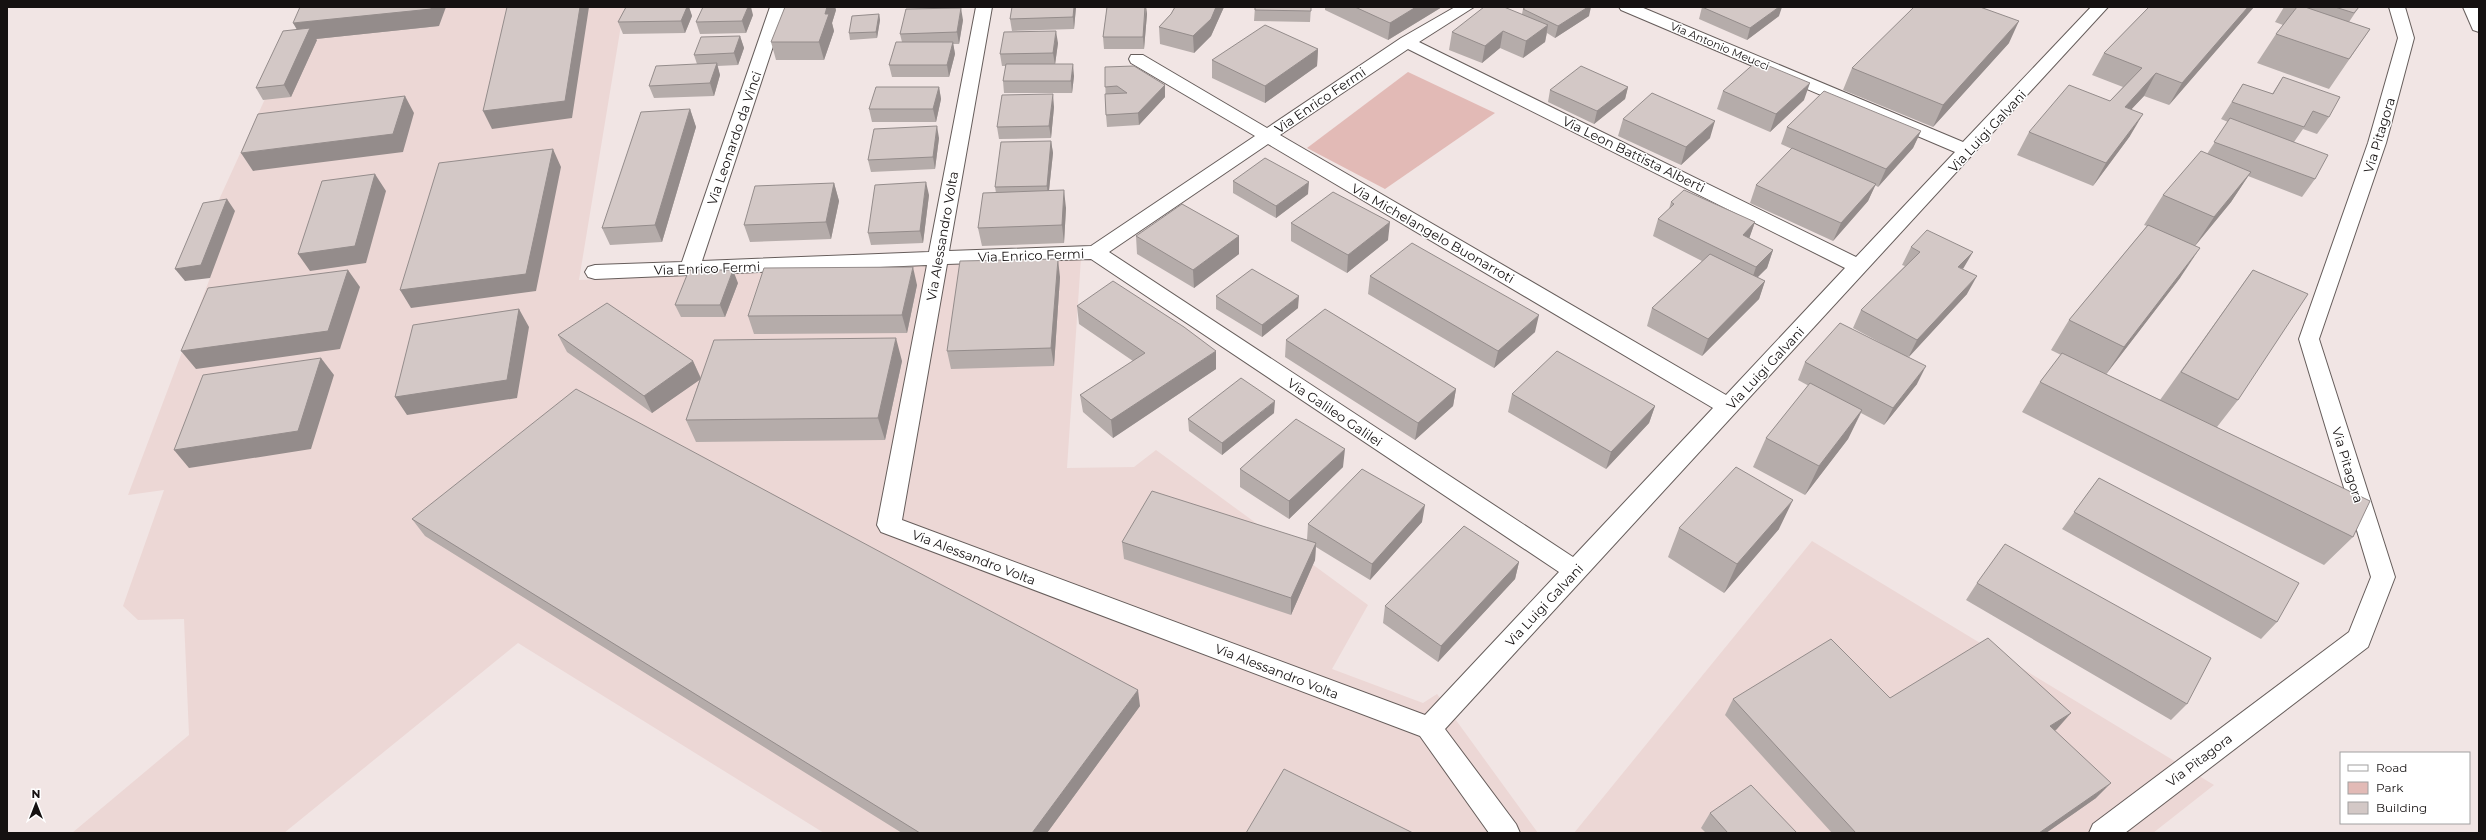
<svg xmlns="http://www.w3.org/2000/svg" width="2486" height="840" viewBox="0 0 2486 840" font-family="Montserrat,sans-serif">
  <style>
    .built { fill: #ecd7d5 }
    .green { fill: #e2bab6 }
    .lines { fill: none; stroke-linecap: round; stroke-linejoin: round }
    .minor-casing { stroke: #665d5b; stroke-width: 2 }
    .highway-casing { stroke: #665d5b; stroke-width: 2 }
    .minor { fill: #fff; fill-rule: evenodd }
    .highway { fill: #fff; fill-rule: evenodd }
    .wall { fill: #b5acaa }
    .shaded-wall { fill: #948c8b }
    .building { fill: #d3c8c6; stroke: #948c8b }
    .labels { text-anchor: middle; stroke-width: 3; stroke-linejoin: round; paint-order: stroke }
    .far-street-label { font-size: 11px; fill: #151111; stroke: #fff }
    .street-label { font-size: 13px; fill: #151111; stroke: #fff }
  </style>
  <rect width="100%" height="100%" fill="#f1e5e4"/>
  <path class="built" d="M 307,7 L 624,7 L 579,280 L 1081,258 L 1067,468 L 1134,467 L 1156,450 L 1368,605 L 1332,669 L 1423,703 L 1437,694 L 1538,833 L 824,833 L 518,643 L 284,833 L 72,833 L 189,735 L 184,619 L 138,620 L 123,606 L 164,490 L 128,495 L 210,278 L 212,215 Z
    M 1812,541 L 2214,785 L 2153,833 L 1574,833 Z"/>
  <path class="green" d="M 1408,72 L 1495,113 L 1385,189 L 1307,148 Z"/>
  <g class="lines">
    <defs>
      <path id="minor" d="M 770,7 L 786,7 L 702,261 L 929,252 L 976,7 L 992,7 L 949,251 L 1091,246 L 1255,136 L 1131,63 L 1129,59 L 1131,55 L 1143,55 L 1267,128 L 1401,38 L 1455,7 L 1474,7 L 1419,42 L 1856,257 L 1955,152 L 1621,10 L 1619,7 L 1641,7 L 1963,142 L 2091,7 L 2108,7 L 1445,729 L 1516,824 L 1520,833 L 1489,833 L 1420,736 L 881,532 L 877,525 L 927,265 L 595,279 L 588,277 L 585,272 L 588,267 L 595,265 L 682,262 ZM 1408,49 L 1845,268 L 1726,395 L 1280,135 ZM 1268,144 L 1713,408 L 1573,557 L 1109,252 ZM 1091,259 L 1559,572 L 1425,715 L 902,520 L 947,264 Z
        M 2389,7 L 2405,7 L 2414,38 L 2386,143 L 2319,339 L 2395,577 L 2368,647 L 2125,833 L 2089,833 L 2093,824 L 2349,632 L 2371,577 L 2299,339 L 2368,143 L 2398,38 Z"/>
      <path id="highway" d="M 2463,7 L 2479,7 L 2479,32 L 2473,30 Z"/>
    </defs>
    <use href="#minor" class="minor-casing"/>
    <use href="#highway" class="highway-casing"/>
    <use href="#minor" class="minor"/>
    <use href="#highway" class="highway"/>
  </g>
  <path class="wall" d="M 626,7 L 689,7 L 692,16 L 685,33 L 623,34 L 618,22 Z
    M 785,7 L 835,7 L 836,10 L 832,23 L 834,31 L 824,60 L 776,60 L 771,42 Z
    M 1076,7 L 1074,29 L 1012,31 L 1010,19 Z
    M 1107,7 L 1146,7 L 1147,14 L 1144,49 L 1104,49 L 1103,37 Z
    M 1175,7 L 1224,7 L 1211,36 L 1194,53 L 1160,44 L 1159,27 L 1171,14 Z
    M 1255,7 L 1311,7 L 1310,22 L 1254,21 Z
    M 1325,7 L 1442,7 L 1388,40 L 1325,10 Z
    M 1702,7 L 1779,16 L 1747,40 L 1699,19 Z
    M 2149,7 L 2254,7 L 2169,105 L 2144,96 L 2131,109 L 2130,136 L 2093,186 L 2017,155 L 2029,132 L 2110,101 L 2123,87 L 2092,75 L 2104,53 Z
    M 2284,7 L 2359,7 L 2349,22 L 2370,29 L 2329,89 L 2257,63 L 2276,34 L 2283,25 L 2275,22 Z
    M 1523,9 L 1589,16 L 1555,38 L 1547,33 L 1545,42 L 1523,58 L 1500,48 L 1482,63 L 1449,50 L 1452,32 L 1522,14 Z
    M 879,14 L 880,20 L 877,38 L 850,40 L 849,33 Z
    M 753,15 L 746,33 L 700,34 L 696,22 Z
    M 963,20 L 959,44 L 953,44 L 955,54 L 949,77 L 892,77 L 889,65 L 902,42 L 900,34 Z
    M 439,26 L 316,39 L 317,40 L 291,97 L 263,100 L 256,88 L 297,29 Z
    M 740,36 L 744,48 L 738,65 L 717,66 L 720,75 L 714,96 L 654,98 L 649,86 L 697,64 L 694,55 Z
    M 1058,43 L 1055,64 L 1074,76 L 1072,93 L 1004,93 L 1003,81 L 1006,66 L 1002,66 L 1000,54 Z
    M 2009,43 L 1933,127 L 1843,90 L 1852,68 Z
    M 1318,49 L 1317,66 L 1265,103 L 1212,78 L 1212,60 Z
    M 1105,67 L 1165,97 L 1139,125 L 1107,127 L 1106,115 Z
    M 2283,77 L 2329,117 L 2317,134 L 2303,129 L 2294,142 L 2315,179 L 2302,197 L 2248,176 L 2231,202 L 2195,246 L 2180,278 L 2106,374 L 2160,400 L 2253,270 L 2238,400 L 2217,427 L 2353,537 L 2324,565 L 2022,412 L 2040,382 L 2061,355 L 2051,350 L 2069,320 L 2147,226 L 2144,225 L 2163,195 L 2207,154 L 2228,122 L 2221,119 L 2243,84 L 2272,94 Z
    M 939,87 L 941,99 L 936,122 L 872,122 L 869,109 Z
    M 1628,87 L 1625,99 L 1594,124 L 1548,102 L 1550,90 Z
    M 1723,91 L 1804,100 L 1770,132 L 1717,109 Z
    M 1054,107 L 1051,138 L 999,139 L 997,127 Z
    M 690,109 L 696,127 L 662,242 L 610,245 L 602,228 Z
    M 1623,119 L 1710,138 L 1681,165 L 1618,136 Z
    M 1787,127 L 1921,131 L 1913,148 L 1878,187 L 1875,185 L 1868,201 L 1833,241 L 1750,203 L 1756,185 L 1792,149 L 1781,144 Z
    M 939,138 L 935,169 L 871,172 L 868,160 Z
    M 1051,141 L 1053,153 L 1049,191 L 1066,208 L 1064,243 L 982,246 L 978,228 L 996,193 L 995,187 Z
    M 1233,181 L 1308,194 L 1276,218 L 1233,193 Z
    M 834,183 L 839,201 L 831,239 L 750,242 L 744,225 Z
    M 929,195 L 923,243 L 871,245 L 868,233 Z
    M 1671,202 L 1755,222 L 1749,238 L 1773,250 L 1767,268 L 1757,277 L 1765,281 L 1759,299 L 1702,356 L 1647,326 L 1652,308 L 1702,261 L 1653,236 L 1658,219 L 1669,209 Z
    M 1291,223 L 1388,240 L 1347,273 L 1291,241 Z
    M 1136,236 L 1239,236 L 1239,254 L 1194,288 L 1137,254 Z
    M 1911,247 L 1963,270 L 1967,294 L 1908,357 L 1917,384 L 1884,425 L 1861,413 L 1848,439 L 1805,495 L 1753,467 L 1766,438 L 1809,386 L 1798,380 L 1805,362 L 1894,350 L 1853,328 L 1861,310 L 1905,266 L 1902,265 Z
    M 1370,276 L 1535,332 L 1494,368 L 1368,294 Z
    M 1060,277 L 1054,366 L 951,369 L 947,351 Z
    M 738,283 L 725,317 L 681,317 L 675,305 Z
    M 917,285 L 907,333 L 754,334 L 748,316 Z
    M 1216,296 L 1298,308 L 1262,337 L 1216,309 Z
    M 1077,306 L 1216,369 L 1113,438 L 1083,412 L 1080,395 L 1133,361 L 1079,324 Z
    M 558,335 L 693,361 L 701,378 L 902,361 L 885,440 L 696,442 L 686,420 L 700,379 L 652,413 L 567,352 Z
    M 1286,340 L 1456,389 L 1453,406 L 1415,440 L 1285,357 Z
    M 1512,394 L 1655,406 L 1649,423 L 1606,469 L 1508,412 Z
    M 1274,413 L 1222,455 L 1189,431 L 1188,419 Z
    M 1343,467 L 1289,519 L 1240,487 L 1240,469 Z
    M 2099,478 L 2277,622 L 2261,639 L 2062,529 Z
    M 412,519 L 1140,706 L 1047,833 L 902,833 L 425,536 Z
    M 1422,522 L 1370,580 L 1316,547 L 1315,560 L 1291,615 L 1124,559 L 1122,542 L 1307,540 L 1308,524 Z
    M 1679,528 L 1779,529 L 1724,593 L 1668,557 Z
    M 1519,562 L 1515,579 L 1438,662 L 1383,623 L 1385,606 Z
    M 1977,583 L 2187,704 L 2171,720 L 1966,600 Z
    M 1890,698 L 2057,729 L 2055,731 L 2096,798 L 2046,833 L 1832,833 L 1725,715 L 1733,699 Z
    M 1710,813 L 1797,833 L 1706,833 L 1701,828 Z"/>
  <path class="shaded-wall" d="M 431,7 L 446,7 L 439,26 L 316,39 L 317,40 L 291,97 L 284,85 L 303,40 L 293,23 Z
    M 580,7 L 589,7 L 572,118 L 492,129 L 483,111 Z
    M 687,7 L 689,7 L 692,16 L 685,33 L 681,21 Z
    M 748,7 L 751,7 L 753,15 L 746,33 L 742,21 Z
    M 827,7 L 835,7 L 836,10 L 832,23 L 834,31 L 824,60 L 819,42 L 825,14 Z
    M 1074,7 L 1076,7 L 1074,29 L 1073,17 Z
    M 1146,7 L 1147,14 L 1144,49 L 1143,37 Z
    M 1216,7 L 1224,7 L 1211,36 L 1194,53 L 1193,36 Z
    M 1416,7 L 1442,7 L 1388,40 L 1390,23 Z
    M 1588,7 L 1591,7 L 1589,16 L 1555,38 L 1558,26 Z
    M 1779,7 L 1782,7 L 1779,16 L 1747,40 L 1750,28 Z
    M 2248,7 L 2254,7 L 2169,105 L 2182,83 Z
    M 961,8 L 963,20 L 959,44 L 957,32 Z
    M 879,14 L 880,20 L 877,38 L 876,32 Z
    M 2019,21 L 2009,43 L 1933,127 L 1943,105 Z
    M 1548,25 L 1545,42 L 1523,58 L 1526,41 Z
    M 1056,31 L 1058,43 L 1055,65 L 1053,53 Z
    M 1503,31 L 1500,48 L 1482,63 L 1485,46 Z
    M 740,36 L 744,48 L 738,65 L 734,53 Z
    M 953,42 L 955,54 L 949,77 L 947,65 Z
    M 1318,49 L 1317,66 L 1265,103 L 1265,86 Z
    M 717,63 L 720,75 L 714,96 L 710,83 Z
    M 1073,64 L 1074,76 L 1072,93 L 1071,81 Z
    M 2156,73 L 2144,96 L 2113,129 L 2125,107 Z
    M 1810,83 L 1804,100 L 1770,132 L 1776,114 Z
    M 1165,85 L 1165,97 L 1139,125 L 1138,113 Z
    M 939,87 L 941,99 L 936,122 L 933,109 Z
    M 1628,87 L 1625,99 L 1594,124 L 1597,111 Z
    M 1053,94 L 1054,107 L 1051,138 L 1049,126 Z
    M 405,96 L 414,113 L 403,152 L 253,171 L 241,153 Z
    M 690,109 L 696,127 L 662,242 L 655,225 Z
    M 2143,114 L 2130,136 L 2093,186 L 2106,163 Z
    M 1715,121 L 1710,138 L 1681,165 L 1686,147 Z
    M 937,126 L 939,138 L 935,169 L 933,157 Z
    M 1921,131 L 1913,148 L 1878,187 L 1886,169 Z
    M 1051,141 L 1053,153 L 1048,199 L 1047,186 Z
    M 553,149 L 561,167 L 536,291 L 411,308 L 400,290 Z
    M 2251,172 L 2231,202 L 2194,247 L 2214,217 Z
    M 375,174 L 386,191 L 366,263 L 310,271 L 298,254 Z
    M 926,182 L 929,195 L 923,243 L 920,231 Z
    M 1309,182 L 1308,194 L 1276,218 L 1276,206 Z
    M 834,183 L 839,201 L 831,239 L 826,222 Z
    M 1876,184 L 1868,201 L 1833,241 L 1841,223 Z
    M 1064,190 L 1066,208 L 1064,243 L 1062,225 Z
    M 227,199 L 235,211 L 210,278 L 185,281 L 175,269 Z
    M 1390,222 L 1388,240 L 1347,273 L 1348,255 Z
    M 1755,222 L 1749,239 L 1743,235 Z
    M 1239,236 L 1239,254 L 1194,288 L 1193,270 Z
    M 2200,248 L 2180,278 L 2104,377 L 2124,347 Z
    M 1773,250 L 1767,268 L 1750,285 L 1756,267 Z
    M 1973,252 L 1963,269 L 1958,267 Z
    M 1058,259 L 1060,277 L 1054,366 L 1051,348 Z
    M 913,267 L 917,285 L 907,333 L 902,315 Z
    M 348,270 L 360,287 L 340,349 L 196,369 L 181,351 Z
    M 733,270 L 738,283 L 725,317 L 720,305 Z
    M 1977,276 L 1967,294 L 1908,358 L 1917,340 Z
    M 1765,281 L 1759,299 L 1702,356 L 1708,339 Z
    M 1299,296 L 1298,308 L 1262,337 L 1262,325 Z
    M 519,309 L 529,327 L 517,398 L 407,415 L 395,397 Z
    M 1539,315 L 1535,332 L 1494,368 L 1498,351 Z
    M 896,338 L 902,361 L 885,440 L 878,418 Z
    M 1216,351 L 1216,369 L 1113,438 L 1111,420 Z
    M 321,358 L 334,375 L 311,449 L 189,468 L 174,450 Z
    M 693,361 L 701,379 L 652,413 L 644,396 Z
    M 1926,366 L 1917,384 L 1884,425 L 1893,408 Z
    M 1456,389 L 1453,406 L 1415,440 L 1418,423 Z
    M 1275,401 L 1274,413 L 1222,455 L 1222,443 Z
    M 1655,406 L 1649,423 L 1606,469 L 1611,452 Z
    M 1862,410 L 1848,439 L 1805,495 L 1819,466 Z
    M 1345,449 L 1343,467 L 1289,519 L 1289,501 Z
    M 1793,500 L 1779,529 L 1724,593 L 1737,564 Z
    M 1425,505 L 1422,522 L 1370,580 L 1372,564 Z
    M 1316,543 L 1315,560 L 1291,615 L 1291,598 Z
    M 1519,562 L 1515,579 L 1438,662 L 1441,646 Z
    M 1138,690 L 1140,706 L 1047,833 L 1032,833 Z
    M 2071,713 L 2057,729 L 2036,742 L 2050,726 Z
    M 2111,783 L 2096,798 L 2046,833 L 2039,833 Z"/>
  <path class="building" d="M 300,7 L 431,7 L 431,9 L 293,23 Z
    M 507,7 L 580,7 L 565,101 L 483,111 Z
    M 626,7 L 687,7 L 681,21 L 618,22 Z
    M 703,7 L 748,7 L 742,21 L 696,22 Z
    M 785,7 L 827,7 L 825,14 L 829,14 L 819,42 L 771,42 Z
    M 1012,7 L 1074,7 L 1073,17 L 1010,19 Z
    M 1107,7 L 1145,7 L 1143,37 L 1103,37 Z
    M 1175,7 L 1216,7 L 1211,19 L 1193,36 L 1159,27 L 1171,14 Z
    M 1255,7 L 1311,7 L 1311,11 L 1255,10 Z
    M 1355,7 L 1416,7 L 1390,23 Z
    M 1484,7 L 1504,7 L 1548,25 L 1526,41 L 1503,31 L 1485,46 L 1452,32 Z
    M 1526,7 L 1588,7 L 1558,26 L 1523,9 Z
    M 1702,7 L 1779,7 L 1750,28 Z
    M 1914,7 L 1980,7 L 2019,21 L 1943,105 L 1852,68 Z
    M 2149,7 L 2248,7 L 2182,83 L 2156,73 L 2125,107 L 2143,114 L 2106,163 L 2029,132 L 2069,85 L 2110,101 L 2142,68 L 2104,53 Z
    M 2297,7 L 2305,7 L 2370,29 L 2349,59 L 2276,34 Z
    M 2335,7 L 2359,7 L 2354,13 Z
    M 961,8 L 957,32 L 900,34 L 906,9 Z
    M 879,14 L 876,32 L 849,33 L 852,16 Z
    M 1265,25 L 1318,49 L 1265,86 L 1212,60 Z
    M 310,28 L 284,85 L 256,88 L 283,31 Z
    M 1056,31 L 1053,53 L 1000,54 L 1004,32 Z
    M 740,36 L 734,53 L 694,55 L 701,37 Z
    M 896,42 L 953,42 L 947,65 L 889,65 Z
    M 1757,61 L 1810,83 L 1776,114 L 1723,91 Z
    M 717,63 L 710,83 L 649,86 L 656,66 Z
    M 1006,64 L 1073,64 L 1071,81 L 1003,81 Z
    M 1134,66 L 1165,85 L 1138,113 L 1106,115 L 1105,94 L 1127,93 L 1117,86 L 1105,87 L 1105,67 Z
    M 1581,66 L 1628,87 L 1597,111 L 1550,90 Z
    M 2283,77 L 2340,97 L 2329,117 L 2313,111 L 2304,127 L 2232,102 L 2243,84 L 2273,94 Z
    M 876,87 L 939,87 L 933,109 L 869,109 Z
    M 1824,91 L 1921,131 L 1886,169 L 1787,127 Z
    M 1652,93 L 1715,121 L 1686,147 L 1623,119 Z
    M 1053,94 L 1049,126 L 997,127 L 1002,95 Z
    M 405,96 L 393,134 L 241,153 L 258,114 Z
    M 690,109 L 655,225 L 602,228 L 641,112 Z
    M 2230,118 L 2328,155 L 2315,179 L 2214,142 Z
    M 937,126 L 933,157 L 868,160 L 874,129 Z
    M 1051,141 L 1047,186 L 995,187 L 1001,142 Z
    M 1792,148 L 1876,184 L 1841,223 L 1756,185 Z
    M 553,149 L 526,274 L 400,290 L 439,163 Z
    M 2201,151 L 2251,172 L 2214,217 L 2163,195 Z
    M 1265,158 L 1309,182 L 1276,206 L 1233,181 Z
    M 375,174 L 355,246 L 298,254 L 322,181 Z
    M 926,182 L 920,231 L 868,233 L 875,185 Z
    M 834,183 L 826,222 L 744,225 L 755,186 Z
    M 1064,190 L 1062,225 L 978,228 L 983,193 Z
    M 1684,190 L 1755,222 L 1743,235 L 1773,250 L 1756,267 L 1658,219 L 1674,204 L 1671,202 Z
    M 1333,192 L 1390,222 L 1348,255 L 1291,223 Z
    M 227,199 L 201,265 L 175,269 L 203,203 Z
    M 1182,204 L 1239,236 L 1193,270 L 1136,236 Z
    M 2148,225 L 2200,248 L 2124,347 L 2069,320 Z
    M 1927,230 L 1973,252 L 1958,267 L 1977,276 L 1917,340 L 1861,310 L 1920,252 L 1911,247 Z
    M 1412,243 L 1539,315 L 1498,351 L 1370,276 Z
    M 1710,254 L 1765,281 L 1708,339 L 1652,308 Z
    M 1058,259 L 1051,348 L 947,351 L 960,261 Z
    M 913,267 L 902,315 L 748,316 L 764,268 Z
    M 1252,269 L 1299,296 L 1262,325 L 1216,296 Z
    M 348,270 L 328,331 L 181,351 L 208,288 Z
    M 689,270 L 733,270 L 720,305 L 675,305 Z
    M 2253,270 L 2308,294 L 2238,400 L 2181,372 Z
    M 1113,281 L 1184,327 L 1216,351 L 1111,420 L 1080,395 L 1145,353 L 1077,306 Z
    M 607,303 L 693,361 L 644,396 L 558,335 Z
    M 519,309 L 507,380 L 395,397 L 413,325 Z
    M 1325,309 L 1456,389 L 1418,423 L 1286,340 Z
    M 1840,323 L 1926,366 L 1893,408 L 1805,362 Z
    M 896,338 L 878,418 L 686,420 L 714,340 Z
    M 1557,351 L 1655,406 L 1611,452 L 1512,394 Z
    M 2062,353 L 2370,501 L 2353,537 L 2040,382 Z
    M 321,358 L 298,431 L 174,450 L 203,375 Z
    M 1241,378 L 1275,401 L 1222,443 L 1188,419 Z
    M 1810,383 L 1862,410 L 1819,466 L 1766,438 Z
    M 576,389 L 1138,690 L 1032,833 L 920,833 L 412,519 Z
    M 1296,419 L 1345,449 L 1289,501 L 1240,469 Z
    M 1736,467 L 1793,500 L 1737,564 L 1679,528 Z
    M 1362,469 L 1425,505 L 1372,564 L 1308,524 Z
    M 2099,478 L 2299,583 L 2277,622 L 2074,512 Z
    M 1152,491 L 1316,543 L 1291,598 L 1122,542 Z
    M 1464,526 L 1519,562 L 1441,646 L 1385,606 Z
    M 2005,544 L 2211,658 L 2187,704 L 1977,583 Z
    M 1988,638 L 2071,713 L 2050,726 L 2111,783 L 2039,833 L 1856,833 L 1733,699 L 1831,639 L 1890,698 Z
    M 1284,769 L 1413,833 L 1246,833 Z
    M 1751,785 L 1797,833 L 1728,833 L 1710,813 Z"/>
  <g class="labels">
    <g class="far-street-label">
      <text transform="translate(1720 46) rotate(23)" y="4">Via Antonio Meucci</text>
    </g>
    <g class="street-label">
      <text transform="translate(1320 100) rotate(-34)" y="5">Via Enrico Fermi</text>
      <text transform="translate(1987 131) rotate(-47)" y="5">Via Luigi Galvani</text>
      <text transform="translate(2379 135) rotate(-73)" y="5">Via Pitagora</text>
      <text transform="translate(734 138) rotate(-71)" y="5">Via Leonardo da Vinci</text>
      <text transform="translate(1634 154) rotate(26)" y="5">Via Leon Battista Alberti</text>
      <text transform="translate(1433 233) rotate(30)" y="5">Via Michelangelo Buonarroti</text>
      <text transform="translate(942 236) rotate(-80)" y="5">Via Alessandro Volta</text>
      <text transform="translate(1031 255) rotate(-2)" y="5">Via Enrico Fermi</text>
      <text transform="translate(707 268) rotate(-2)" y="5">Via Enrico Fermi</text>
      <text transform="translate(1765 368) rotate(-47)" y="5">Via Luigi Galvani</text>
      <text transform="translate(1335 412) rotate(34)" y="5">Via Galileo Galilei</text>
      <text transform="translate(2348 465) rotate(73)" y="5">Via Pitagora</text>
      <text transform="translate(974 557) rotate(21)" y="5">Via Alessandro Volta</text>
      <text transform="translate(1544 605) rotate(-47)" y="5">Via Luigi Galvani</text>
      <text transform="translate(1277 671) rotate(21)" y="5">Via Alessandro Volta</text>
      <text transform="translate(2199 760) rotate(-37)" y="5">Via Pitagora</text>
    </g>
  </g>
  <rect width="2486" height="840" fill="none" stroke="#151111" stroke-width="16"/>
  <rect x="2340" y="752" width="130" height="72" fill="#ffffff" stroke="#a1a0a0"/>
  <rect x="2348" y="765" width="20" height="6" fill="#ffffff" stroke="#a1a0a0"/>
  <text x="2376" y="772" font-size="12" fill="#151111">Road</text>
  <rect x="2348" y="782" width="20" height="12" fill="#e2bab6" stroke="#a1a0a0"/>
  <text x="2376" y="792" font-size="12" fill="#151111">Park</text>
  <rect x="2348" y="802" width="20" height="12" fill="#d3c8c6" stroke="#a1a0a0"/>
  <text x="2376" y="812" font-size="12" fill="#151111">Building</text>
  <g transform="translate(36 804)" stroke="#ffffff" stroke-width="3" paint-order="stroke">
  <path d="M0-3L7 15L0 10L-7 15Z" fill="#151111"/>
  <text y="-6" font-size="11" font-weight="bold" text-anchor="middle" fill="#151111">N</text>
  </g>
</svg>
